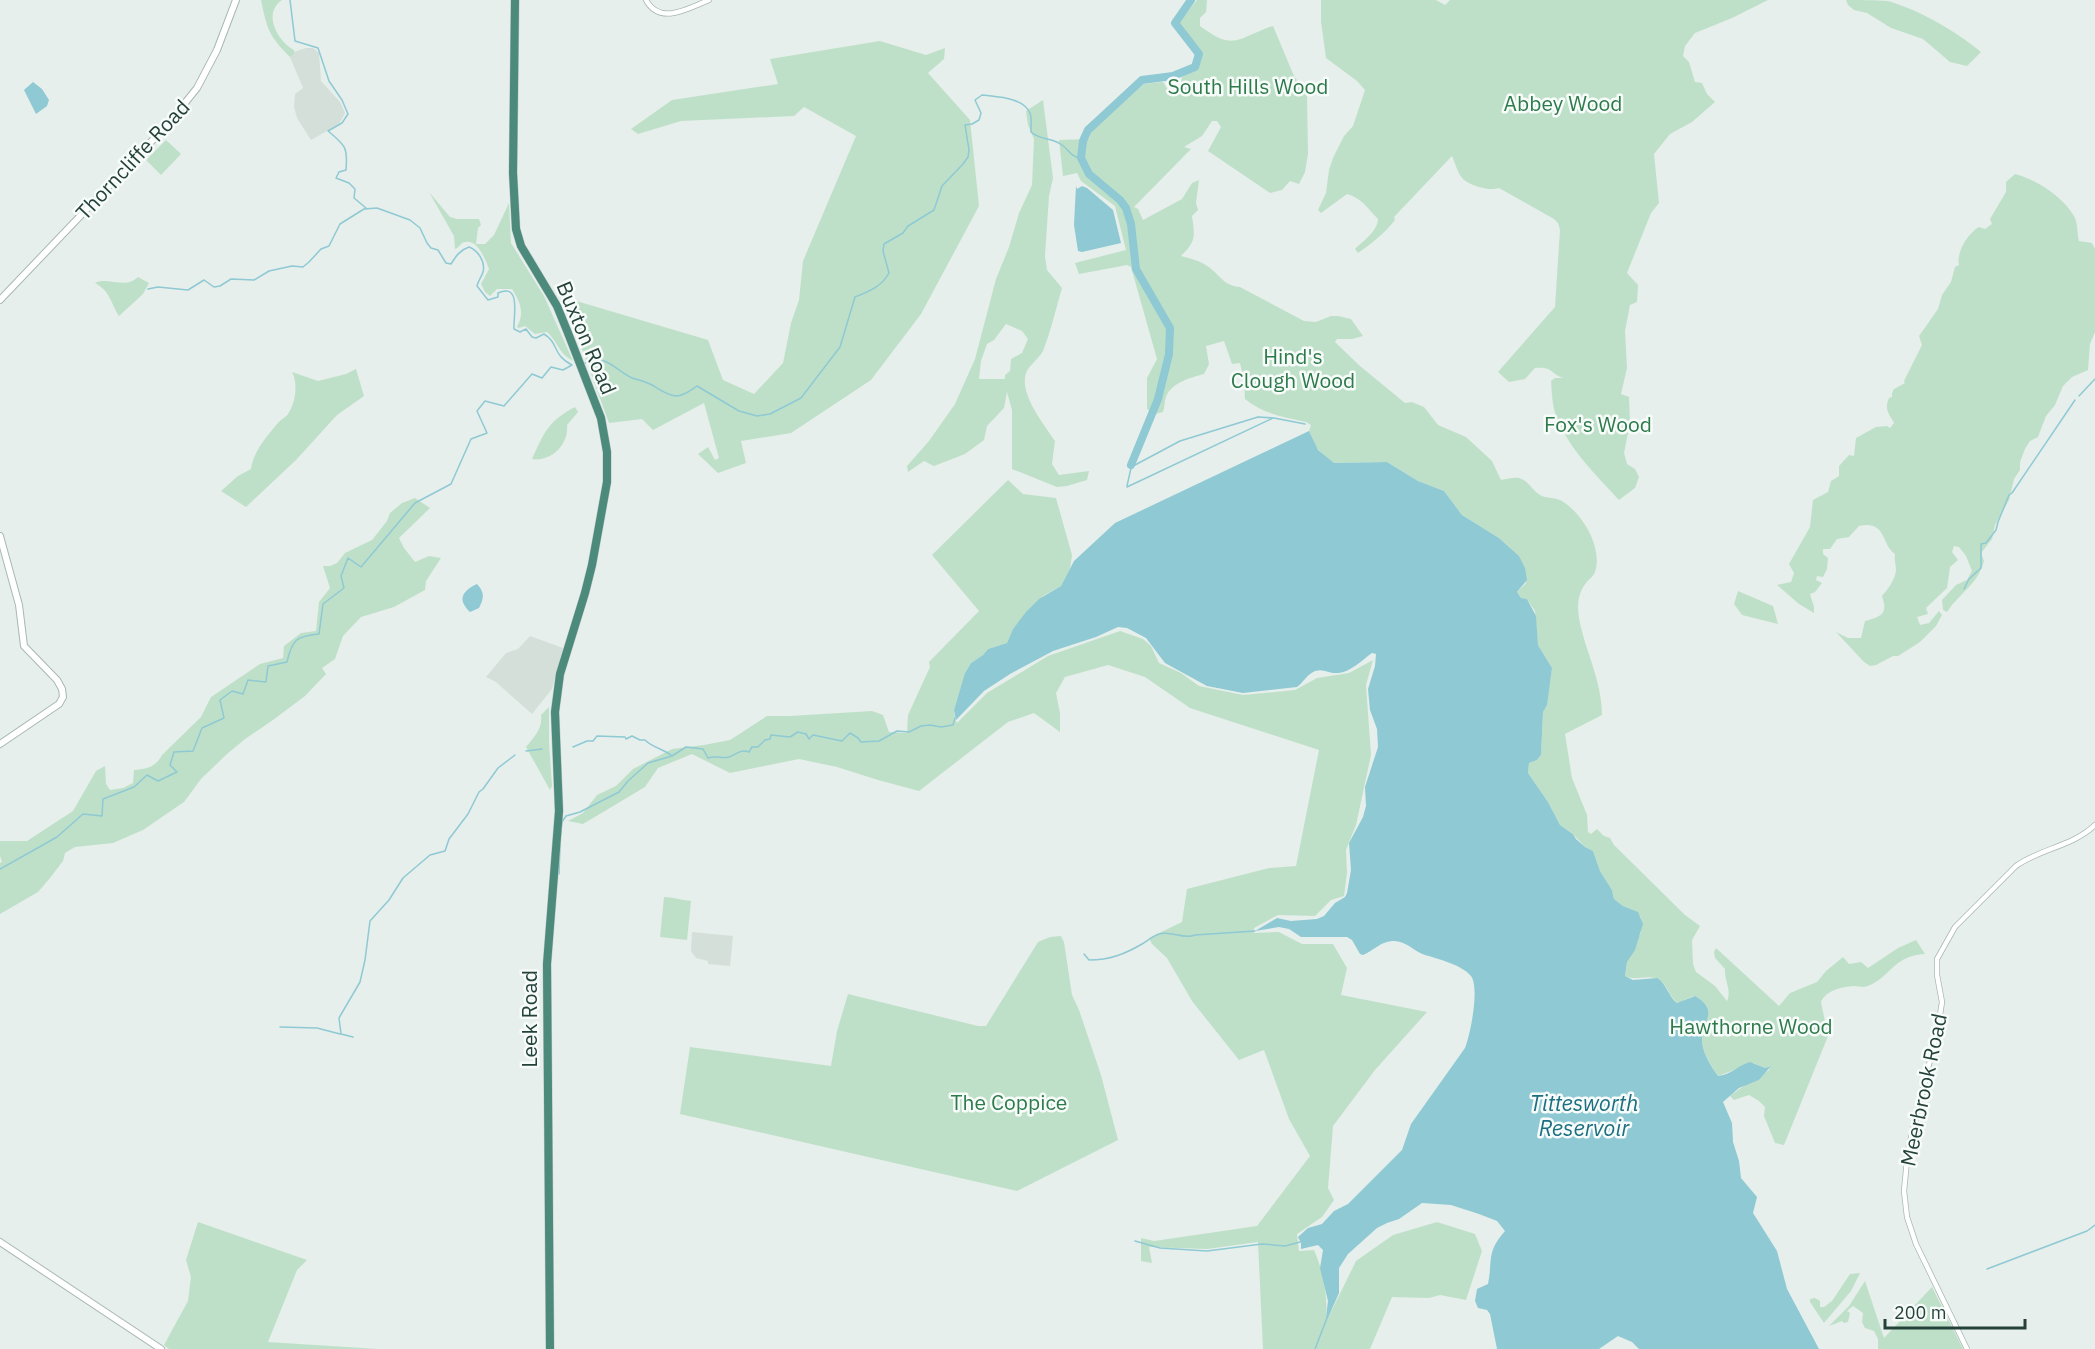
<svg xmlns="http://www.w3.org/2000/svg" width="2095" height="1349" viewBox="0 0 2095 1349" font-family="'IBM Plex Sans',sans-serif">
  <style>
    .built { fill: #d4dfda }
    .green { fill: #bfe0c8; fill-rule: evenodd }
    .water { fill: #8ec9d4 }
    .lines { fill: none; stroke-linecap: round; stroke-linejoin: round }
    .stream { stroke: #8ec9d4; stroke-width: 1.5 }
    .river { stroke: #8ec9d4; stroke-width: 8 }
    .minor-casing { stroke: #a8b8b2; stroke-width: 6 }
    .tertiary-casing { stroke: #a8b8b2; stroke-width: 8 }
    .trunk-casing { stroke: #c2cac8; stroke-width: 9 }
    .minor { stroke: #fff; stroke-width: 4.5 }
    .tertiary { stroke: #fff; stroke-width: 6 }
    .trunk { stroke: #4c8a7c; stroke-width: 8 }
    .labels { text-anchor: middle; stroke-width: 5; stroke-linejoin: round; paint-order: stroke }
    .park-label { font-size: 21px; fill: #2d7a4b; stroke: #f7fbf9 }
    .street-label { font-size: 21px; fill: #24423a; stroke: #f7fbf9 }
    .water-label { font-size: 22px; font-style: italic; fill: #1c6f80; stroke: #f7fbf9 }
  </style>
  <rect width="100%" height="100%" fill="#e6efeb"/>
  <path class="built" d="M 306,48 L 313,48 L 319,53 L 321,81 L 340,102 L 345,113 L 339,124 L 311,140 L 297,118 L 294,107 L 295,94 L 303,88 L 290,57 L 294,52 Z
    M 530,636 L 563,648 L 552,689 L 532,714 L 496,682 L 486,677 L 506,653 L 518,649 Z
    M 692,932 L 733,936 L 730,966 L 708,964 L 708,961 L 696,958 L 691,951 Z"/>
  <path class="green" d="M 261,0 L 282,0 C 262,14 278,41 294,50 L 294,54 L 290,57 C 269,36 267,29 261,0 Z
    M 1197,0 L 1207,0 L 1206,12 L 1200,18 L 1200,26 C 1235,52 1237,38 1273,26 L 1294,76 L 1307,94 L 1308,154 L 1305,172 L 1299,184 L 1290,181 L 1282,190 L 1270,193 L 1208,151 L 1221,127 L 1217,121 L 1212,121 L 1202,136 L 1184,147 L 1191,149 L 1134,207 L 1138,209 L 1143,220 L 1182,199 L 1192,183 L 1199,180 L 1196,203 L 1198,210 L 1192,216 C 1195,237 1196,241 1181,256 C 1188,258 1197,260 1204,264 C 1218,271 1222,286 1240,287 L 1304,321 L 1316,322 L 1331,316 L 1338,316 L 1351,319 L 1363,336 L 1352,339 L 1337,339 L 1335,342 L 1360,366 L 1405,403 L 1412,402 L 1424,407 L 1438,425 L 1466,437 L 1492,461 L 1501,480 C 1507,479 1514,477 1519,478 C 1530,481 1534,495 1545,497 C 1551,498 1556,498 1562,501 C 1583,514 1603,548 1595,572 C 1593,577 1589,579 1586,583 C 1578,593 1577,605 1579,618 C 1585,651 1602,680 1602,715 L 1565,734 L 1572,778 L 1587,815 L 1588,832 L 1591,834 L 1597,829 L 1604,836 L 1610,838 L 1614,845 L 1685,915 L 1700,926 L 1692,940 L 1693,964 L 1696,972 L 1715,986 L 1727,1001 C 1732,990 1724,980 1725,969 L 1715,958 L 1714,952 L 1716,948 L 1779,1006 L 1790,993 L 1817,982 L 1826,971 L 1843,957 L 1849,964 L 1861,962 L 1868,968 L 1898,948 L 1916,940 L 1925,954 C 1892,955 1889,981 1864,987 C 1860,987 1857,986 1854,986 C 1842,987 1826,990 1821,1002 L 1828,1036 L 1784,1145 L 1775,1143 L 1764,1116 L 1765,1107 L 1759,1101 L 1749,1095 L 1734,1100 L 1730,1096 L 1745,1085 L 1759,1080 L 1763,1074 L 1769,1070 L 1770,1066 L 1765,1068 L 1753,1063 L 1718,1076 C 1712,1069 1702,1050 1702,1041 C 1702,1023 1721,1007 1693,996 L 1678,1003 C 1669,997 1668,985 1659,980 C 1649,973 1636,982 1625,976 L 1627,962 L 1641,932 L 1641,918 L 1637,912 L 1623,906 L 1614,899 L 1612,890 L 1600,871 L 1593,851 L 1585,847 L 1572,833 L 1560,825 L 1548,802 L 1528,773 L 1529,763 L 1537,760 L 1541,755 L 1543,712 L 1547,700 L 1552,668 L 1538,645 L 1535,611 L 1527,599 L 1521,598 L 1517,592 L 1526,583 L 1519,556 L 1499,538 L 1462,515 L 1444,491 L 1418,481 L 1387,462 L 1334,463 L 1326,458 L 1315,446 L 1309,431 L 1311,425 L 1306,422 C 1284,417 1263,414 1245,399 L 1244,379 L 1240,363 L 1232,364 L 1224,341 L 1206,346 L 1209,364 L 1204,374 C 1190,378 1172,382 1166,397 C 1164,402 1165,407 1163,412 L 1155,414 L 1147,409 L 1147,378 L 1157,359 L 1131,267 L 1127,265 L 1079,274 L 1075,263 L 1126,250 L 1115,206 L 1081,181 L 1077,173 L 1063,176 L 1059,140 L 1089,139 L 1092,130 L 1144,84 L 1163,82 L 1169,92 L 1181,82 L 1182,77 L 1196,69 L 1200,54 L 1188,40 L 1190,39 L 1179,22 Z
    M 1321,0 L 1436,0 L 1445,5 L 1450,0 L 1768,0 L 1732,18 L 1695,33 L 1685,46 L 1683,56 L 1689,62 L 1695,82 L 1702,83 L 1707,94 L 1715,102 L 1692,122 L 1670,134 L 1654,154 L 1659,203 L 1651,213 L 1627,273 L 1638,285 L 1637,302 L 1630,305 L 1625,331 L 1627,368 L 1621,394 L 1629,397 L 1630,423 L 1624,453 L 1627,464 L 1635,469 L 1639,477 L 1635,488 L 1619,500 C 1597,476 1569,449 1557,418 C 1552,407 1552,393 1551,381 L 1555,378 L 1563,378 C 1550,373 1552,366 1535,368 L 1525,379 L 1509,382 L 1498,372 L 1555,307 L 1560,230 L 1558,223 L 1554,219 L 1499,188 C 1491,190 1487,189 1479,187 C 1458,180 1460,175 1452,156 L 1394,217 L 1395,220 C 1385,233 1371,244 1358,253 L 1355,249 C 1364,240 1377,232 1378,219 C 1368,209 1362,198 1347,194 L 1321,213 L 1318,210 L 1326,193 L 1329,170 L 1333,158 L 1344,136 L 1353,126 L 1365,90 L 1357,81 L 1326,58 L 1321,22 Z
    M 1846,0 C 1859,0 1876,0 1888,1 C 1919,10 1956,31 1981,52 L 1967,66 L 1950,62 L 1923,39 L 1891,28 L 1867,13 L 1854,10 L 1848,5 Z
    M 880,41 L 926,55 L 945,48 L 944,59 L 928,73 L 970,120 L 979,206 L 921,314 L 871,380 L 791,433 L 741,441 L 746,463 L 718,473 L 698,454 L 708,447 L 715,460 L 719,458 L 704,403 L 653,430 L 642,419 L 609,423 L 563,297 L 708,340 L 723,380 L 754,394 L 783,363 L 791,323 L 799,300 L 803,261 L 856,136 L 804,107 L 794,116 L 681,121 L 638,134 L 631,129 L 672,100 L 778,84 L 770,59 Z
    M 1043,100 L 1053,178 L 1049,196 L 1045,256 L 1047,270 L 1062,288 C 1056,308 1051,331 1043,351 C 1038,360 1029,365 1026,373 C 1019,394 1044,424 1055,441 L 1052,464 L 1059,475 L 1089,471 L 1087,480 L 1067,486 L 1057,487 L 1012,469 L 1012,410 L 1007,392 L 1004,408 L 987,426 L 984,440 L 965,454 L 934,466 L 924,461 L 908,472 L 907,466 L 929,441 L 955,404 L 975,359 L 996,279 L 1009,247 L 1019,213 L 1032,185 L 1034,139 L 1028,125 L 1026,111 ZM 1006,324 L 1022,331 L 1028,339 L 1022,353 L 1011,359 L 1010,371 L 1005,375 L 1005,379 L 979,379 L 981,361 L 987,344 L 994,340 Z
    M 166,140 L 181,154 L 161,175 L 146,160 Z
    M 2015,174 C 2036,179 2065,198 2075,218 C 2078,226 2077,233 2079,241 L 2092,243 L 2095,249 L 2095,332 L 2090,344 L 2088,370 L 2072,377 L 2063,386 L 2055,405 L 2046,416 L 2038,437 L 2030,441 L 2025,449 L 2020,462 L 2020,470 L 2014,479 L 2009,500 L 1995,525 L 1992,539 L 1981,553 L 1984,561 C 1977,586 1961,591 1947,612 L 1943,610 L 1942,600 L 1956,585 L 1967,580 L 1972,571 L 1966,556 L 1959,547 L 1954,546 L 1952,552 L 1958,560 L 1950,567 L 1947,588 L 1926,608 L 1928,614 L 1917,617 L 1920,625 L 1929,623 L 1939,611 L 1942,615 L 1936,626 L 1920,642 L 1898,656 L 1893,656 L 1876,665 L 1870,666 L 1864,662 L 1836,632 L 1848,638 L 1861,638 L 1865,621 C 1882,616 1888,614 1882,596 C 1888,589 1895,580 1896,570 C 1896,564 1894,560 1895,554 C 1881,545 1887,520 1859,526 L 1849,537 L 1837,539 L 1830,549 L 1823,549 L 1823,554 L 1828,558 L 1827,569 L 1823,577 L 1817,576 L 1816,580 L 1822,583 L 1815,592 L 1810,594 L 1814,607 L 1814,613 L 1799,604 L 1777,585 L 1791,582 L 1794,573 L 1789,564 L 1810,527 L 1813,500 L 1828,492 L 1831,481 L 1839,476 L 1839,466 L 1849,455 L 1854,456 L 1856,438 L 1876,427 L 1887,426 L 1890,428 L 1894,423 C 1889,414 1884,409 1889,398 L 1892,397 L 1892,393 L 1894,389 L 1905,383 L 1904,381 L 1922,345 L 1919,336 L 1938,309 L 1942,295 L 1951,282 L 1955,267 L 1959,265 C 1956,252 1968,233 1979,227 L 1985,229 L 1992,224 L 1990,219 L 2006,192 L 2006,182 Z
    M 429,192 L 450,217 L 457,219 L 479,219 L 481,225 L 478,228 L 476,244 L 485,244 L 494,235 L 509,203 L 511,243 L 544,296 L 573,361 C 557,352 559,343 547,332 L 535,334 L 525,326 L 519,328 L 517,327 C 525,312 520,302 512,289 L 497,289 L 490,296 L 485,292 L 481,284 L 489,269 C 485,259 477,236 462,243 C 460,245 458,248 455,249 L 454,236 Z
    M 138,277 L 149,283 L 143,294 L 119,316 C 110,302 111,292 95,283 C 108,276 125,290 138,277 Z
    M 356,369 L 364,396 L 337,415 L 296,460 L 246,507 L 221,491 L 238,476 L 251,469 C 253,452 267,436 278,423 C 280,420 286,417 288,414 C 296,402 298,383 292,372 L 318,381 L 346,374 Z
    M 575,407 L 578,412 L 567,425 C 569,445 551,462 532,459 C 544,433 548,421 575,407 Z
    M 1008,480 L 1023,494 L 1056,498 L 1072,555 L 1070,569 L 1061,586 L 1043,596 L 1013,629 L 1007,643 L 988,649 L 983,655 L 971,663 L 966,671 L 954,710 L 955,718 L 957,723 L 987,693 L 1048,656 L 1120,631 L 1143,639 L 1151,646 L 1159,663 L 1181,673 L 1199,686 L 1243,695 L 1295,690 L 1317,678 L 1349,673 L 1373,660 L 1366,685 L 1371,755 L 1356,825 L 1346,850 L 1347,873 L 1344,896 L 1331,900 L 1315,916 L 1278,915 L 1254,928 L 1254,933 L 1279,932 L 1302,944 L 1333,944 L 1347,968 L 1341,995 L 1427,1012 L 1375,1070 L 1333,1126 L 1328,1188 L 1334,1200 L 1322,1217 L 1297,1234 L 1299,1251 L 1314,1250 C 1323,1271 1328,1295 1326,1318 L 1328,1318 L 1356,1261 L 1393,1235 L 1437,1222 L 1475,1234 L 1482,1251 L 1466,1300 L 1440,1295 L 1429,1298 L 1392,1297 L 1370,1349 L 1263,1349 L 1258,1242 L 1207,1249 L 1149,1247 L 1152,1263 L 1141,1261 L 1141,1238 L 1154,1241 L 1257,1226 L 1310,1156 L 1289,1119 L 1264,1050 L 1239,1060 L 1192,1001 L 1167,958 L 1152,944 L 1149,938 L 1182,922 L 1187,889 L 1269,868 L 1296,866 L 1319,750 L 1190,708 L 1145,677 L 1108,665 L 1065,677 L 1056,693 L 1060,713 L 1060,732 L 1034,713 L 1008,722 L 919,791 L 878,780 L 837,767 L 799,759 L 730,773 L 692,754 L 658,768 L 645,787 L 583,824 L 568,821 L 583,813 L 597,795 L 616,786 L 633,769 L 672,749 L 704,745 L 730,740 L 767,716 L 790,716 L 872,711 L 883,715 L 889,732 L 907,733 L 908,715 L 930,667 L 929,662 L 979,611 L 932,555 Z
    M 415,498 L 430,508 L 399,538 L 404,548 L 415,562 L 429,556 L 441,558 L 426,581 L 425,590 L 394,607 L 361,617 L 343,636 L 335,659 L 322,668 L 326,674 L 305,696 L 273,720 L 245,739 L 227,754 L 201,779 L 184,802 L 143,830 L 113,843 L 75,847 L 65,853 L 63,861 L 50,878 L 38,892 L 0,914 L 0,863 L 2,862 L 0,856 L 0,841 L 27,841 L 73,811 L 96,771 L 105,766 L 106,784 L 110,790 L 123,788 L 133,783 L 134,770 C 146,769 156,767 162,755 L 201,717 L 211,697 L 260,664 L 283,658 L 284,646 L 301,633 L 316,631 L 319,602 L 330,588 L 323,566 L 330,566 L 337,563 L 345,553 L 372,540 L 387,521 L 390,513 L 402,503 Z
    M 1738,591 L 1773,606 L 1778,624 L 1742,615 L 1734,604 Z
    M 549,707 L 549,743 L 552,786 L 550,790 L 526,747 C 534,737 543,728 541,715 Z
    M 664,897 C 673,897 681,900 691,901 L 687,940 L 660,937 Z
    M 1061,936 L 1064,942 L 1072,995 L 1079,1010 L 1101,1075 L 1118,1140 L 1017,1191 L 680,1114 L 690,1047 L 831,1066 L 837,1031 L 848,994 L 978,1026 L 986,1026 L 1038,942 L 1050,937 Z
    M 198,1222 L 307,1260 L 297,1270 L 268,1342 L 378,1349 L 169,1349 L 164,1345 L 188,1301 L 191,1277 L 186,1260 Z
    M 1860,1273 L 1851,1291 L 1824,1323 L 1810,1302 L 1810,1299 L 1815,1298 L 1820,1301 L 1820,1307 L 1824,1307 L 1832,1301 L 1850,1274 Z
    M 1865,1281 L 1884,1338 L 1932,1287 L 1963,1349 L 1878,1349 L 1878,1339 L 1874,1331 L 1865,1328 L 1862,1322 L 1863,1313 L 1853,1306 L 1847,1311 L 1850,1313 L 1848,1322 L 1844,1323 L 1842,1321 L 1829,1326 L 1849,1306 Z"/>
  <path class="water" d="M 33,82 L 42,89 L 49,100 L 47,106 L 36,114 L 24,90 Z
    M 1076,186 L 1077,189 L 1082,186 L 1087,188 L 1113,210 L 1121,243 L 1082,252 L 1078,251 L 1074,225 Z
    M 1309,431 L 1318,450 L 1334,463 L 1387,462 L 1418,481 L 1444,491 L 1462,515 L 1499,538 L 1519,556 L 1525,568 L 1527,580 L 1517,592 L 1521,598 L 1527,599 L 1536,616 L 1538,645 L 1552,668 L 1547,705 L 1543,712 L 1541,755 L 1537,760 L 1529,763 L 1528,773 L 1548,802 L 1560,825 L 1573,834 L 1576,839 L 1585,847 L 1593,851 L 1600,871 L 1612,890 L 1614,899 L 1623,906 L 1638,912 L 1643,924 L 1635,950 L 1627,962 L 1625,976 L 1633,980 L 1657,978 C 1667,984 1668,996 1677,1003 L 1695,996 C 1721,1011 1701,1022 1702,1042 C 1703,1053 1711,1067 1718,1076 C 1733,1074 1738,1065 1750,1062 L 1765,1068 L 1771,1066 L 1759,1080 L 1739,1088 L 1723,1102 L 1732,1123 L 1733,1142 L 1739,1161 L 1741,1178 L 1757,1197 L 1753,1213 L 1777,1251 L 1787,1289 L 1819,1349 L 1639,1349 L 1632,1342 L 1618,1336 L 1599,1349 L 1497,1349 L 1490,1314 L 1487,1310 L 1478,1308 L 1475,1301 L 1477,1289 L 1488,1284 C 1493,1259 1486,1253 1505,1231 L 1497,1221 L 1479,1214 L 1451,1205 L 1422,1203 L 1399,1219 L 1387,1223 L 1377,1228 L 1348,1254 L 1339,1268 L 1339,1293 L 1328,1318 L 1326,1318 L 1328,1301 L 1320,1268 L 1323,1250 L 1318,1245 L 1301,1249 L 1301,1243 L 1298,1237 L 1308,1228 L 1322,1224 L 1334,1211 L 1348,1204 L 1402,1150 L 1411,1124 L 1465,1048 C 1470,1036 1480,988 1471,976 C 1462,965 1439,959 1425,955 C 1413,951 1406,940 1392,941 C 1380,942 1373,951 1363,955 L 1360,954 L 1352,940 L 1347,937 L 1301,937 L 1289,929 L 1279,927 L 1255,931 L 1277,918 L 1291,921 L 1317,919 L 1324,916 L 1335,903 L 1345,897 L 1347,893 L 1351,870 L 1349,843 L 1363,817 L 1366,806 L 1365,787 L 1378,747 L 1377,729 L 1370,710 L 1368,689 L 1375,666 L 1376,654 L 1372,653 C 1362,660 1351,672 1338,673 C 1329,674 1324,668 1315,671 C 1306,675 1304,682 1297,687 L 1243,693 L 1207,686 L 1165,663 L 1146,638 L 1127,628 L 1118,627 L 1096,637 L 1053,651 L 1010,674 L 984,691 L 956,720 L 954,710 L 965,673 L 971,663 L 983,655 L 988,649 L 1007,643 L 1013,629 L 1026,612 L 1039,599 L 1061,586 L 1074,561 L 1115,523 Z
    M 477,584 C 485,593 484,598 479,608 L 470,612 C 457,600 462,591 477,584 Z"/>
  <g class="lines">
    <path class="stream" d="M 290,0 L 295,41 L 318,48 L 329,81 L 342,100 L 348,114 L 342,123 L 328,131 C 345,145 348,147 346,170 L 339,172 L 336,178 L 349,183 L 355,189 L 354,198 L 366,208
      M 585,363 C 608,354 613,369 632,378 C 638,380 644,381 650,384 C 658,388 666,395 676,396 C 684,396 691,390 697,386 L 739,411 L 757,416 L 770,414 L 801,398 L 840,347 L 855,297 C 870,291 881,287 889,273 L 883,251 L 884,244 L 903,233 L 908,226 L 934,210 L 942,186 L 963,164 L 968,157 L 969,150 L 965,125 L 972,124 L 979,120 L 981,113 L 975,100 L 982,95 C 996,97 1023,97 1030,113 C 1032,119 1031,126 1031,132 C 1040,140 1053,138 1062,145 C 1069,150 1071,157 1081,158
      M 2079,396 L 2095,379
      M 1135,465 L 1180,441 L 1258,417 L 1274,418 L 1305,424
      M 1127,486 L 1131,468
      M 1127,487 L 1273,418
      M 1964,589 L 1969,579 L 1981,568 L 1981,544 L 1986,543 L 1996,530 L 1998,522 L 2009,495 L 2012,493 L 2075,400
      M 526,751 L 542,749
      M 672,756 L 686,747 L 703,749 L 708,758 C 716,755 721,759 729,757 C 737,754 740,749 749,752 L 752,747 L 758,747 L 765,740 L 770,739 L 771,735 L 790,737 L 798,732 L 806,734 L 809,739 L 813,735 L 842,741 L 850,733 L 858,738 L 861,742 L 879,741 L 897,731 L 909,732 L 921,726 L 930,725 L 941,727 L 953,725 L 955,718
      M 560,838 L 562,822 L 566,816 L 580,812 L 619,792 L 628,781 L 648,763 L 672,756 C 664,749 653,748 645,740 L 640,740 L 632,736 L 626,739 L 625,737 L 597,736 L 593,741 L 587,741 L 573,747
      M 0,869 L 57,837 L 83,814 L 102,816 L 103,799 L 134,787 L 147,775 L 158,781 L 177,772 L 170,765 L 174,752 L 193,751 L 202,728 L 224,718 L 220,700 L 232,691 L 243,694 L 248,680 L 266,682 L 268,666 L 287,662 C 292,640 296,636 319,634 L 323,604 L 344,588 L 341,576 L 348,558 L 361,567 L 415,503 L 451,484 L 471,439 L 487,433 L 477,411 L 485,401 L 504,406 L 532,374 L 542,378 L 551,367 L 563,370 L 572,365 C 552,355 559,343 544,334 L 536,338 L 532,337 L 526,329 L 520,332 L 514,329 C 513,318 522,282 498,293 L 498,297 L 488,300 L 477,286 C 478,281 482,276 483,272 C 486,261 477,250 469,247 C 460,250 456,256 451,264 L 446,263 L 438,250 L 431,248 L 427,243 L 420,228 L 410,220 L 377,208 L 364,209 L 340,224 L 329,246 L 321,249 L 309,262 L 303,267 L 292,266 L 269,271 L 254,280 L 231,279 L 220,286 L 214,287 L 204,280 L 188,290 L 158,287 L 148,289
      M 559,874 L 560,845
      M 1084,954 L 1089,960 C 1110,960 1125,954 1142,944 C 1147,941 1153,936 1159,934 C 1171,930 1183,940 1195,935 L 1255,931
      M 280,1027 L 317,1028 L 340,1034
      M 353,1037 L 341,1034 L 339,1018 L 360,982 L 365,960 L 370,921 L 389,900 L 403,878 L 430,855 L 445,851 L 449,839 L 468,814 L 479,792 L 483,789 L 498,768 L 515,755
      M 1135,1241 L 1160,1248 L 1207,1251 L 1262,1244 L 1285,1246 L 1300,1242
      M 1987,1269 L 2087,1231 L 2095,1225
      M 1315,1349 L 1327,1318"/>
    <path class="river" d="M 1131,465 L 1158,399 L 1169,354 L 1170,328 L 1136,269 L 1131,224 L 1126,208 L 1120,200 L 1089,174 L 1081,158 L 1083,141 L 1088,130 L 1142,80 L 1173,76 L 1195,67 L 1199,54 L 1175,23 L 1191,0"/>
    <defs>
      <path id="minor" d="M 646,0 C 660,26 689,8 709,0
        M 1967,1349 L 1916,1244 L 1907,1217 L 1904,1191 L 1908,1150 L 1938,1028 L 1942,1002 L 1937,975 L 1937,959 L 1955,927 L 2016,866 C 2041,848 2072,847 2095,825"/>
      <path id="tertiary" d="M 0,300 L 169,123 L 197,88 L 217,50 L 236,0
        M 0,536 L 19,605 L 24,646 L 57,680 L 62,689 L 63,697 L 59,704 L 0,744
        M 0,1242 L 161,1349"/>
      <path id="trunk" d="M 515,0 L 513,173 L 516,229 L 521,246 L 557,306 L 568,333 L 601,418 L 607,452 L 607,482 L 592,565 L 585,593 L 560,674 L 555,712 L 559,811 L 547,964 L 550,1349"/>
    </defs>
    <use href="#minor" class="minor-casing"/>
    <use href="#tertiary" class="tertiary-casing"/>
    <use href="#trunk" class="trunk-casing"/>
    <use href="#minor" class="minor"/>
    <use href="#tertiary" class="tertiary"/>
    <use href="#trunk" class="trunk"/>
  </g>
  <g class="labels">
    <g class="park-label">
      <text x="1248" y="94">South Hills Wood</text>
      <text x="1563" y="111">Abbey Wood</text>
      <text x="1293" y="364">Hind's<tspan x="1293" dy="24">Clough Wood</tspan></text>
      <text x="1598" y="432">Fox's Wood</text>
      <text x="1751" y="1034">Hawthorne Wood</text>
      <text x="1009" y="1110">The Coppice</text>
    </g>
    <g class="street-label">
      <text transform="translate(133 160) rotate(-47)" y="7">Thorncliffe Road</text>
      <text transform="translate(586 338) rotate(67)" y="7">Buxton Road</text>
      <text transform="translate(530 1019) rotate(-90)" y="7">Leek Road</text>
      <text transform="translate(1924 1090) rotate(-78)" y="7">Meerbrook Road</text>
    </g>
    <g class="water-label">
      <text x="1584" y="1111">Tittesworth<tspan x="1584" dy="25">Reservoir</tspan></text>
    </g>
  </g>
  <path d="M1885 1319v9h140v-9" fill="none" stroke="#24423a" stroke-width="3"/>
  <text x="1894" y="1319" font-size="18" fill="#24423a" stroke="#f7fbf9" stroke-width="4.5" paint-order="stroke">200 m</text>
</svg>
